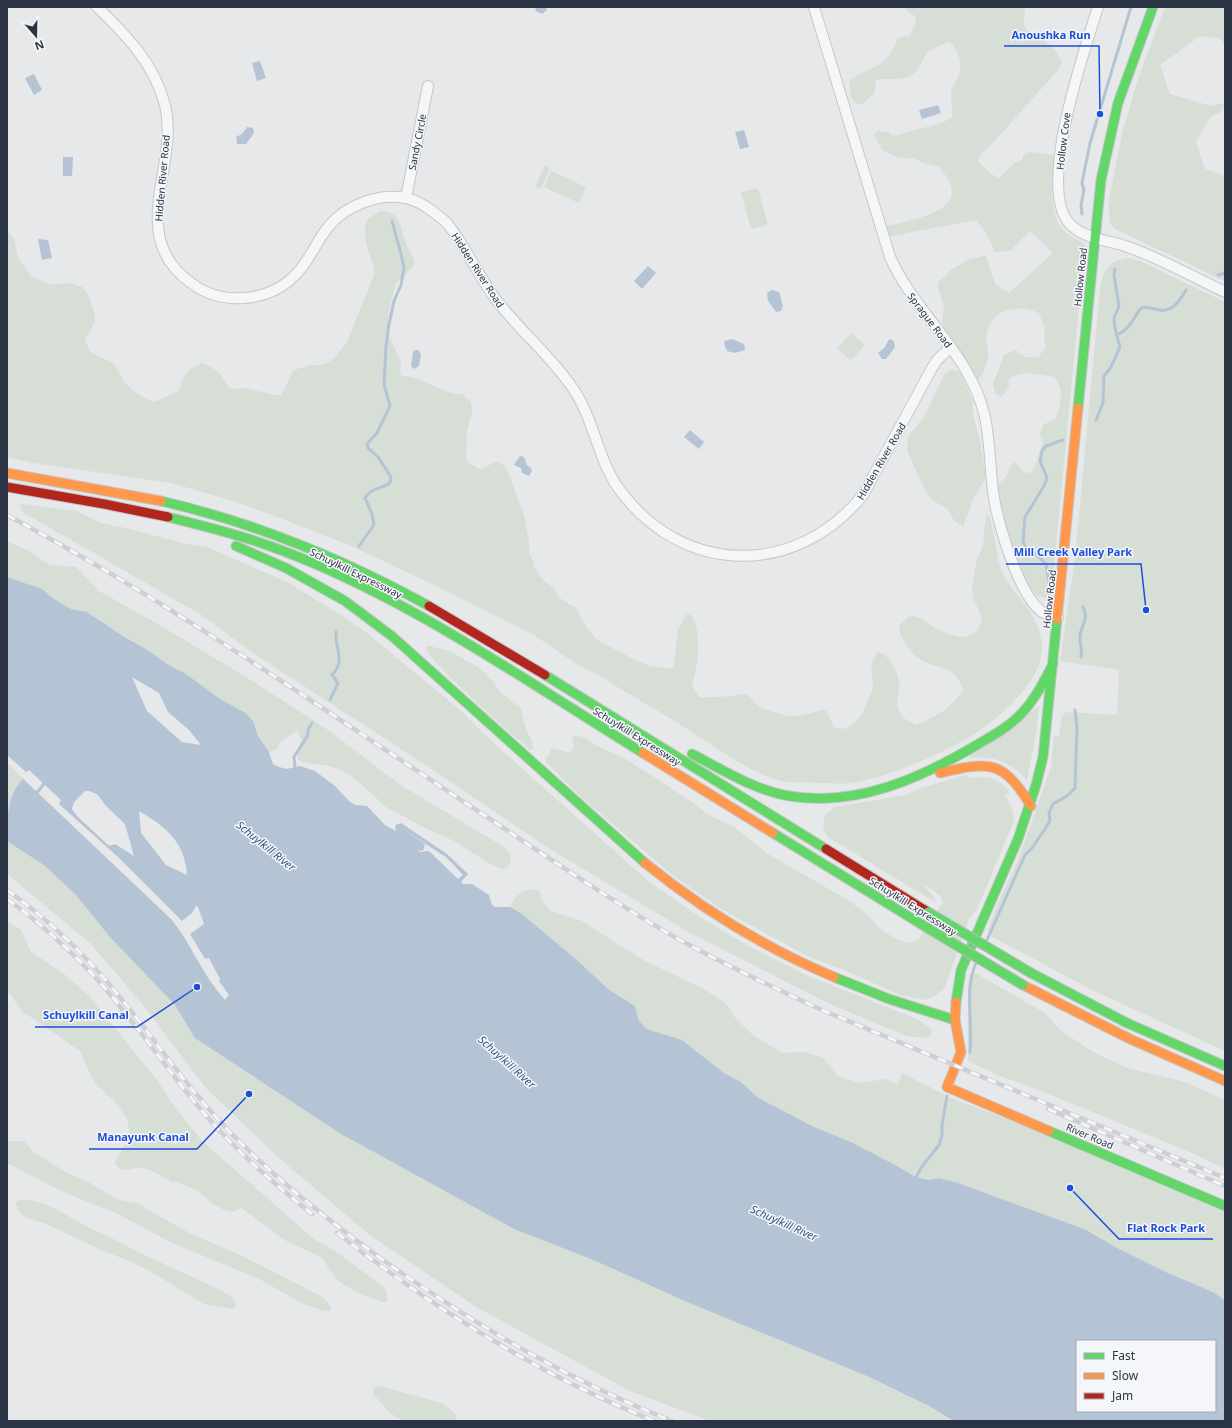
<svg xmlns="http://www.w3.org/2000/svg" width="1232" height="1428" viewBox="0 0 1232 1428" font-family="'Noto Sans',sans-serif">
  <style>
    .green { fill: #d6ded6 }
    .water { fill: #b4c4d5; fill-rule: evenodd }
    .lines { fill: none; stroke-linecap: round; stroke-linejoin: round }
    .stream { stroke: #b4c4d5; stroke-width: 3 }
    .street-casing { stroke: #c4c6c8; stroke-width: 12 }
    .fast-casing { stroke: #c4c6c8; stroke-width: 11 }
    .slow-casing { stroke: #c4c6c8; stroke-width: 11 }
    .jam-casing { stroke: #c4c6c8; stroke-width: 11 }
    .street { stroke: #f5f6f7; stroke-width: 10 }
    .fast { stroke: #63d668; stroke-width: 9 }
    .slow { stroke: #ff974d; stroke-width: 9 }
    .jam { stroke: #b3261e; stroke-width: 9 }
    .rail-casing { stroke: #cecfd2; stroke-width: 4.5 }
    .rail { stroke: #f4f6f9; stroke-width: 3; stroke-dasharray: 9; stroke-linecap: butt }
    .fast-bridge-casing { stroke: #b8bbbf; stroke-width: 11; stroke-linecap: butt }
    .fast-bridge { stroke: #63d668; stroke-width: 9 }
    .labels { text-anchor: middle; stroke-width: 3; stroke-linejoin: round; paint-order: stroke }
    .street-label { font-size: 10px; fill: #2b3445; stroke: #f4f6f9 }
    .water-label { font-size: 11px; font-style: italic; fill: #34527a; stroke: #f4f6f9 }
    .leader { fill: none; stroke: #1d4ed8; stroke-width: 1.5 }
    .callout-dot { fill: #1d4ed8; stroke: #f4f6f9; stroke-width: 1.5 }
    .callout-label { font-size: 11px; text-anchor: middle; font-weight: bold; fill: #1d4ed8; stroke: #f4f6f9; stroke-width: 3; stroke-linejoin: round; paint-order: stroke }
  </style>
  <rect width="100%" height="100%" fill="#e6e8ea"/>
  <path class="green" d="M 905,7 L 1025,7 L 1024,24 L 1026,29 L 1041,38 L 1056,51 L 1062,61 L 1059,69 L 989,147 L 981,154 L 978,159 C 981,166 992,176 1000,178 L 1013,164 L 1022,160 L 1023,155 L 1028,152 L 1053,155 L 1055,159 C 1052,178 1049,208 1060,226 C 1065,234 1077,239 1085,244 L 1051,597 L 1049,599 C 1045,598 1040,597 1037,595 C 1014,578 1003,514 996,486 L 1006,477 L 1011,465 L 1016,462 C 1019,468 1022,473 1030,473 C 1038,465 1037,454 1043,443 L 1040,434 L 1043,425 L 1056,418 C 1061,403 1065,389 1054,377 C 1040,375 1019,368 1009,380 L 1009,388 L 1001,397 L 995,393 L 993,384 L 1004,355 L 1016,350 L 1025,357 L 1038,357 L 1046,347 L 1044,338 L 1045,329 L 1039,313 C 1028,308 1017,307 1005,311 C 993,315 986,327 986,340 C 986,345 989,350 988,355 C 987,366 984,373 977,381 L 942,323 L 944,307 L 939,291 L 938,283 L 951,270 L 967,260 L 986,255 L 995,284 L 1009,293 L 1053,253 L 1030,231 L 1010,251 L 995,252 L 985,231 L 976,220 L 887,237 L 885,227 C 916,218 980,211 938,166 L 923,163 L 915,159 L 899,158 L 882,150 L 874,135 L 878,131 L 889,133 L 893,136 L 942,123 L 952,117 C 953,109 950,99 951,92 C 952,85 957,81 959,75 C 962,62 959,50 949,42 C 942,45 928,49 925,56 C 920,65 919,71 910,76 C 900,82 886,77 876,80 L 874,94 L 862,104 L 857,104 L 852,99 L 849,83 C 856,73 864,73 875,67 C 887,61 893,50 898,38 L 910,35 L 916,22 L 915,16 L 907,11 Z
    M 1165,7 L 1225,7 L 1225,46 L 1220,39 L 1200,36 L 1160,65 L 1170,94 L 1211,106 L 1219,103 L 1224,105 L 1222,111 L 1210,118 L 1196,141 L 1205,169 L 1219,173 L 1225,178 L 1225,281 L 1115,229 L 1110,223 L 1109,217 L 1109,200 L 1122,134 L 1139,76 Z
    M 545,165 L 550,168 L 541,189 L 535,187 Z
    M 551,171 L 586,187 L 579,203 L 544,187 Z
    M 758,188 L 768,225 L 751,229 L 741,192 Z
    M 380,211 C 400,213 399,221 404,238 C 406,246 411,253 415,261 L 412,268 L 396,283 L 388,314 L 389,336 L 401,362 L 400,372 L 402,376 C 425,376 440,395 462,394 L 471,402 L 472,413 L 467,430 L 466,457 L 468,462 L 481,470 L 496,461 L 504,465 L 510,476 L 525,519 L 529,542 L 529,553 L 535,565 L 533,565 L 540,577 L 553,588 L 561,599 L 576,608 L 587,628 L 597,640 L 633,659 L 650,666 L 672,669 L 674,665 L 678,629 L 687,614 L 692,616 C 702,631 698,668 692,685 L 699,697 C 715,698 731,696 746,694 L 762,709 L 789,716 L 799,716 L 822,710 L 826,710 L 834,727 L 843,729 C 860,723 864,711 870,695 C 872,692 873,690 873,687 C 873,671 867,666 878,652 C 891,655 901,676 899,690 C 898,696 896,702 898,708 C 901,717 907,721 915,725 C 935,718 951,708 963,690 C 955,663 938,671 920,659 C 910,653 899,637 899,625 L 909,616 C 922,615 927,624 937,629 C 954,637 977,645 982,618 L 973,597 L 972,587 L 976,563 L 983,545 L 986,515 L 989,515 L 990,518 C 994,533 997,561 1003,574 C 1015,597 1042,617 1042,647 C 1042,680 1007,710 983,728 C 952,750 894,775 857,782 C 844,785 833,783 820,783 C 805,782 789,784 774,779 C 742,767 712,745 684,727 C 656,709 627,694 600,676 L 578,665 L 534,635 L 438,587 L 354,547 L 272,515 L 230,500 L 171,483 L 33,463 L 7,457 L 7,230 L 14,239 L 18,258 L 31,276 L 52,285 L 70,283 L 82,287 L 88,294 L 95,316 L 95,321 L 87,337 L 85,335 C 88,361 102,353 115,366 C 119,370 120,375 123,380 C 128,388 146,400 155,402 L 180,390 C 183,375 187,370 201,363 C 215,365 224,378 230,389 L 244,388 L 276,395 L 281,395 L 294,370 L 310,365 L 319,365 L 329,362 L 336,356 L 347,342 L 374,275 C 376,266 370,259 368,250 C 365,242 364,229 366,221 Z
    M 1128,258 L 1140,261 L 1225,302 L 1225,1051 L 1092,990 L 991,936 L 992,933 L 988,930 L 998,903 L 1018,860 L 1051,767 L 1054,736 L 1059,736 L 1062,717 L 1066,712 L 1115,715 L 1117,713 L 1119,670 L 1060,661 L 1075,559 L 1100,289 C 1104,270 1107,261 1128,258 Z
    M 851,333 L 865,345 L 851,360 L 837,349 Z
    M 952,369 L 960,372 L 973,401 L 973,415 L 979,437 L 985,469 L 985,479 L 975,495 L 963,526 L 955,522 L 947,509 L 931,499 L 922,484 L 907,451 L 908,436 L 923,419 L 945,373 Z
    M 21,504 L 77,511 L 100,523 L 121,527 L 187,544 L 207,547 L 289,583 L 336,612 L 367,633 L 459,709 L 489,739 L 648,881 L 697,915 L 750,947 L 806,975 L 919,1020 L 932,1029 L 931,1035 L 926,1038 L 907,1036 L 832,1005 L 692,934 L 553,851 L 421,762 L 253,653 L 200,614 L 24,513 L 20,507 Z
    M 7,541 L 25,549 L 50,565 L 76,567 L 99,591 L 156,623 L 254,682 L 328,730 L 402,786 L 501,845 L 509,852 L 511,861 L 508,867 L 502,869 L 492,865 L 454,841 L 429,830 L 386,807 L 354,778 L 341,770 L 326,765 L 312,764 L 298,760 L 298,752 L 302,741 L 297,731 L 281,741 L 277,749 L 269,752 L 258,736 L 253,721 L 246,713 L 220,699 L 186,674 L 167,664 L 146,649 L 126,638 L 87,612 L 71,609 L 54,599 L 42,589 L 7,577 Z
    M 429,646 L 450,651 L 479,668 L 493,681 L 500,692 L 521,709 L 526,730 L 532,740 L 533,749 L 530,750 C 515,737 425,659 426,647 Z
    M 1039,706 L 1036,734 L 1027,780 C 1010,761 992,755 967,758 Z
    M 572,735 L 583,737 L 599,747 L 626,759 L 692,802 L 707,814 L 734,827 L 768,854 L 848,900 L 868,915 L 877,926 L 895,939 L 908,943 L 918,940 L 943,902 L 939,894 L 922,884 L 934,897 L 935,902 L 828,837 L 823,829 L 825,815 L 835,807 L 905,795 L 920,788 L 967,775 L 969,778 C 987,776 999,777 1010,793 L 1005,795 L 1013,811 L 1014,821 L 978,907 L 969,919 L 945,987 L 935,996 L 925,1000 L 900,995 L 842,969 L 811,958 L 723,910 L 675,877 L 582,798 L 546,762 L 546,758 L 550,754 L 551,748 L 571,753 L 574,746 Z
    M 7,763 L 172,920 L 184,936 L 213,987 L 341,1134 L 514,1229 L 591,1259 L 687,1302 L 867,1376 L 929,1406 L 954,1421 L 710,1421 L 630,1391 L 478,1308 L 372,1237 L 279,1158 L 205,1087 L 147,1010 L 91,944 L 7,874 Z
    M 532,889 L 539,891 L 543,902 L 551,911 L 580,920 L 645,961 L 700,987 L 724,1002 L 730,1009 L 736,1019 L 754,1036 L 767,1044 L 783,1053 L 804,1052 L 822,1057 L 838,1076 L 859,1083 L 886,1079 L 898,1084 L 902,1073 L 951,1098 L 1007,1119 L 1225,1212 L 1225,1300 L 1213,1292 L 1168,1273 L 1119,1249 L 1083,1229 L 958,1183 L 939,1178 L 928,1180 L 916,1177 L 897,1166 L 851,1142 L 814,1127 L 757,1097 L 741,1082 L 724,1073 L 682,1040 L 647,1029 L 639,1021 L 635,1006 L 608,989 L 577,960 L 522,914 L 510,907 C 515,896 520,891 532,889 Z
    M 7,921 L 21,930 L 31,952 L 64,974 L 88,995 L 157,1080 L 176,1109 L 201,1140 L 315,1240 L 332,1249 L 385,1288 L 388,1301 L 383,1302 L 360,1294 L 338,1281 L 321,1257 L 288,1242 L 241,1208 L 233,1212 L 224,1210 L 212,1203 L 197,1190 L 174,1181 L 174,1183 C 163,1178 154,1170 142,1168 C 131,1167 123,1175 115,1164 L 116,1160 L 130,1135 L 127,1118 L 115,1102 L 94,1082 L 80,1051 L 22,1011 L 7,990 Z
    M 975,973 L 977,974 L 978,973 L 982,977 L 1045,1013 L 1062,1032 L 1097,1054 L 1127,1068 L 1185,1082 L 1225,1100 L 1225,1169 L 1190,1152 L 1034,1088 L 997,1075 L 970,1062 L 968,1059 L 968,985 L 970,974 Z
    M 7,1141 L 24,1141 L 32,1151 L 67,1173 L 88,1182 L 119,1200 L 137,1203 L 189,1233 L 238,1254 L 315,1293 C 323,1298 330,1300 331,1311 L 324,1311 L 304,1304 L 259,1279 L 170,1242 L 118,1214 L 63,1192 L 7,1163 Z
    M 19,1200 C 47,1199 61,1213 84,1225 C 101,1234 118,1240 134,1250 L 220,1290 L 233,1298 L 236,1307 L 232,1309 L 204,1304 L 156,1275 L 132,1262 L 101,1250 L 44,1223 L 26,1218 L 19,1212 L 15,1203 Z
    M 379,1386 L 442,1403 L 455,1413 L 457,1421 L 403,1421 L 390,1413 L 374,1395 L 373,1389 Z"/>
  <path class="water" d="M 535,7 L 546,7 L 547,10 L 542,14 L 536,11 Z
    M 260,61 L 266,78 L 257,81 L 252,63 Z
    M 34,74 L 42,90 L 34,95 L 25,78 Z
    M 938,105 L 941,113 L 922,119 L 919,110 Z
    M 247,127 L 253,128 L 254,133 L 246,144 L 237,144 L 236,137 L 242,134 Z
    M 744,130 L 749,147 L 740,149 L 735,132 Z
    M 63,157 L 73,157 L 72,176 L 63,176 Z
    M 38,239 L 48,240 L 52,258 L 42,260 Z
    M 648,266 L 656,273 L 642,289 L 634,281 Z
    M 772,290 L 779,292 L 783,306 L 781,311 L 776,312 L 768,301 L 767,293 Z
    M 732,339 L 744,344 L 745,350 L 735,353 L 727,351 L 724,344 L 725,341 Z
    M 889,339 L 894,341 L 895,347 L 886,359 L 882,359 L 878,353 L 885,347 Z
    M 416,350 L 418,350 L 421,354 L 419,366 L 414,369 L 411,366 L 413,352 Z
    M 690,430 L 704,442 L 699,449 L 684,437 Z
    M 520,456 L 524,457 L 527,465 L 531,468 L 532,471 L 529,476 L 522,473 L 521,468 L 514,465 Z
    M 7,577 L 42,589 L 54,599 L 71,609 L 87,612 L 126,638 L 146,649 L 167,664 L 186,674 L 220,699 L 246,713 L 253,721 L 258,736 L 269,752 L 273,764 L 279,767 L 287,769 L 300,766 L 315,771 L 335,786 L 350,802 L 356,805 L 367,806 L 385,825 L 396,831 L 395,825 L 401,823 L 447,854 L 468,874 L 461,882 L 463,884 L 472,884 L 489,895 L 492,905 L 495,907 L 510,907 L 522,914 L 577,960 L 608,989 L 635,1006 L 639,1021 L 647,1029 L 682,1040 L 724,1073 L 741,1082 L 757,1097 L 814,1127 L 851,1142 L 897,1166 L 916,1177 L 928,1180 L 939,1178 L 958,1183 L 1084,1229 L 1119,1249 L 1168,1273 L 1213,1292 L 1225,1300 L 1225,1421 L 954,1421 L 929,1406 L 867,1376 L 687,1302 L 591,1259 L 514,1229 L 341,1134 L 195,1038 L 175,1005 L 110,937 L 75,894 L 44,865 L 7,841 C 7,820 7,795 23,779 L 172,920 C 192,946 203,976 225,1000 L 229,995 L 219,981 L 220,979 L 209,958 L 205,959 L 190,934 L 204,924 L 198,907 L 196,906 L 192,913 L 182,921 L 119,858 L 59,804 L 61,800 L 29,770 L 26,772 L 7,755 ZM 132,677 L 159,693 L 168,712 L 189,730 L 201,745 L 182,742 L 147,711 ZM 85,791 L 89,791 L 97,794 L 107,807 L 125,824 L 134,856 L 115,844 L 109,846 L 77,816 L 72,809 L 74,802 ZM 139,811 C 166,827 185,842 187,875 L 166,865 L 141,833 ZM 399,826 L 447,858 L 463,875 L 458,879 L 429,851 L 421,852 L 416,849 L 423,851 L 425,844 ZM 1077,1341 L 1215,1341 L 1215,1411 L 1077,1411 Z"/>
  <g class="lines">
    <path class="stream" d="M 1082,214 L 1081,205 L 1084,190 L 1082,183 L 1090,143 L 1131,7
      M 1218,275 L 1225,273
      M 1116,335 C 1130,330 1133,318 1141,308 C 1149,306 1152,309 1160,310 C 1173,312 1180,300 1186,290
      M 1096,420 L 1103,403 L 1104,376 L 1111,367 L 1120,347 L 1115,328 L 1114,318 L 1119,306 L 1114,275 L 1115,269
      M 359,546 L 374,525 L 372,514 L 365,498 C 371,488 381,489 390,483 L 391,477 L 378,457 L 368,448 L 367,444 L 377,433 L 390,406 L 384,384 L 386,346 L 389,324 L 394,301 L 401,285 L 404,268 L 401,254 L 392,221
      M 1049,582 L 1046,564 L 1038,556 L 1026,548 L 1023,542 L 1025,517 L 1044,486 L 1047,478 L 1040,461 L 1042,451 L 1046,446 L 1063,440
      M 1081,657 C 1083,649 1079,643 1080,635 C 1082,624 1089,618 1083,607
      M 330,700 L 338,683 L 332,675 C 346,661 335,650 336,632
      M 295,767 L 294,757 L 308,735 L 308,730 L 312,723
      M 36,794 L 46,781
      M 987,940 L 1025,855 L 1032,848 L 1045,829 L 1050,820 L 1049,813 L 1053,804 L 1067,796 L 1075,788 L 1077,729 L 1075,710
      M 970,1052 C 973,1022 964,990 976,963
      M 914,1181 L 921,1168 L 939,1145 L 942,1136 L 942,1125 L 947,1096"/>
    <defs>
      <path id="street" d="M 97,7 C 127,36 154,63 165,105 C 180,167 125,235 191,283 C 223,307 272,302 298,272 C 311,258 317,240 329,226 C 346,205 379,193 405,198 C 422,201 435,213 447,223 C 467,248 479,278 498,302 C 522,333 552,357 574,390 C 594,420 598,460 619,489 C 682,576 796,578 863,495 L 932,368 L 938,359 L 951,347
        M 814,7 L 890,257 C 915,314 971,354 985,417 C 990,442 990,467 993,492 C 997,520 1018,594 1041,611 C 1046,615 1052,616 1058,617
        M 1098,7 C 1085,49 1034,194 1072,226 C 1086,239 1111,241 1128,247 C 1162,259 1193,277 1225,292
        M 406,198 L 428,86"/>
      <path id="fast" d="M 1078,408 L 1101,180 L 1118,103 L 1153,7
        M 161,501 C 256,523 344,559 429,606
        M 168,517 C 200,525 233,533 264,544 C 397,590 523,679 643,753
        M 236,546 L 286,568 L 345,601 L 393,637 L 645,863
        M 545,675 L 826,849
        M 692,754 C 723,770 754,790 789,796 C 856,807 919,779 975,746 C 992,736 1009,727 1022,713 C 1036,698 1044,681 1053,664
        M 773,833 L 921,924
        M 1031,973 L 1127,1023 L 1225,1066
        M 834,977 L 889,999 L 955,1020
        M 956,1002 L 961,970 L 1018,839 L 1036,785 L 1043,757 L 1057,619
        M 1049,1131 L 1225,1206"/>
      <path id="slow" d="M 7,473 L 161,501
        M 1057,619 L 1078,408
        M 643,753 L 773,833
        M 940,773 C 990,761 1003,760 1031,806
        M 645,863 C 703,910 765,948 834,977
        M 1023,985 L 1130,1039 L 1225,1081
        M 956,1002 L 955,1020 L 961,1052 L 947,1087 L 1049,1131"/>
      <path id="jam" d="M 7,487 L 104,504 L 168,517
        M 429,606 L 545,675
        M 826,849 L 928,912"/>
    </defs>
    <use href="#street" class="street-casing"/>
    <use href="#fast" class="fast-casing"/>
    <use href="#slow" class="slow-casing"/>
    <use href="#jam" class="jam-casing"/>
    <use href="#street" class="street"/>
    <use href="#fast" class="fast"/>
    <use href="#slow" class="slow"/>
    <use href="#jam" class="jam"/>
    <defs>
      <path id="rail" d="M 7,515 C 175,605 331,715 490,819 C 552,860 614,903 680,940 C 726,965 774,988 822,1010 L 1225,1178
        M 7,890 C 42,915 74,944 103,977 C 146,1026 181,1081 226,1128 C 279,1183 340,1230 403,1274 C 488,1332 575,1383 672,1421
        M 7,899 C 39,922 68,948 95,977 C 134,1020 166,1069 203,1112 C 235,1150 273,1183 312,1214
        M 1048,1109 L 1225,1186
        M 337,1233 C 435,1309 540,1376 655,1421"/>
    </defs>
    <use href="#rail" class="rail-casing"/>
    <use href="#rail" class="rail"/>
    <defs>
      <path id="fast-bridge" d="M 928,912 L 1031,973
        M 921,924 L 1023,985"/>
    </defs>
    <use href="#fast-bridge" class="fast-bridge-casing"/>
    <use href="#fast-bridge" class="fast-bridge"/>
  </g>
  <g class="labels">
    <g class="street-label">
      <text transform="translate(1063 141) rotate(-83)" y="4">Hollow Cove</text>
      <text transform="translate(417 142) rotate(-79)" y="4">Sandy Circle</text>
      <text transform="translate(162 178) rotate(-85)" y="4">Hidden River Road</text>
      <text transform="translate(478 270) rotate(57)" y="4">Hidden River Road</text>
      <text transform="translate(1080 277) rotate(-84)" y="4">Hollow Road</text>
      <text transform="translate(930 320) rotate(53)" y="4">Sprague Road</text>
      <text transform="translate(881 461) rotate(-60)" y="4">Hidden River Road</text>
      <text transform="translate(356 573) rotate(26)" y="4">Schuylkill Expressway</text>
      <text transform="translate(1049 599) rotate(-84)" y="4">Hollow Road</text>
      <text transform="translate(637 736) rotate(32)" y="4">Schuylkill Expressway</text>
      <text transform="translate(913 906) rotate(32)" y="4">Schuylkill Expressway</text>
      <text transform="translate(1090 1136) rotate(23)" y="4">River Road</text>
    </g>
    <g class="water-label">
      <text transform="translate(266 846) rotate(39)" y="4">Schuylkill River</text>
      <text transform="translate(507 1062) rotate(42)" y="4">Schuylkill River</text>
      <text transform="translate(784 1223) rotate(24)" y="4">Schuylkill River</text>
    </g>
  </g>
  <path class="leader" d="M1100 114L1099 46H1004M1146 610L1141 564H1006M197 987L137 1027H35M249 1094L197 1149H89M1070 1188L1119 1239H1213"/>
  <g class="callout-dot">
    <circle cx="1100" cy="114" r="4"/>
    <circle cx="1146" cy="610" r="4"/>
    <circle cx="197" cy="987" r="4"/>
    <circle cx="249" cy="1094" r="4"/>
    <circle cx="1070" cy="1188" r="4"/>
  </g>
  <g class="callout-label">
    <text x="1051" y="39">Anoushka Run</text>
    <text x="1073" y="556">Mill Creek Valley Park</text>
    <text x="86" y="1019">Schuylkill Canal</text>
    <text x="143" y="1141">Manayunk Canal</text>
    <text x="1166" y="1232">Flat Rock Park</text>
  </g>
  <rect width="1232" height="1428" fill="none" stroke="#2b3445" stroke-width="16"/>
  <rect x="1076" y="1340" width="140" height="72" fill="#f4f6f9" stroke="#a4a8b1"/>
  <rect x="1084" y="1353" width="20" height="6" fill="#63d668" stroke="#a4a8b1"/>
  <text x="1112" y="1360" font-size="12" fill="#2b3445">Fast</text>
  <rect x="1084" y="1373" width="20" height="6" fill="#ff974d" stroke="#a4a8b1"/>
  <text x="1112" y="1380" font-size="12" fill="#2b3445">Slow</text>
  <rect x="1084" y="1393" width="20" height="6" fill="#b3261e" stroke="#a4a8b1"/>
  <text x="1112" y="1400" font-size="12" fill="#2b3445">Jam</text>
  <g transform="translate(36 36) rotate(160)" stroke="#f4f6f9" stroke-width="3" paint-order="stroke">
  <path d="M0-3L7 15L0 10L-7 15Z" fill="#2b3445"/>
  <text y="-6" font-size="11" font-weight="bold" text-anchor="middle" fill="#2b3445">N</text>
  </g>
</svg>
